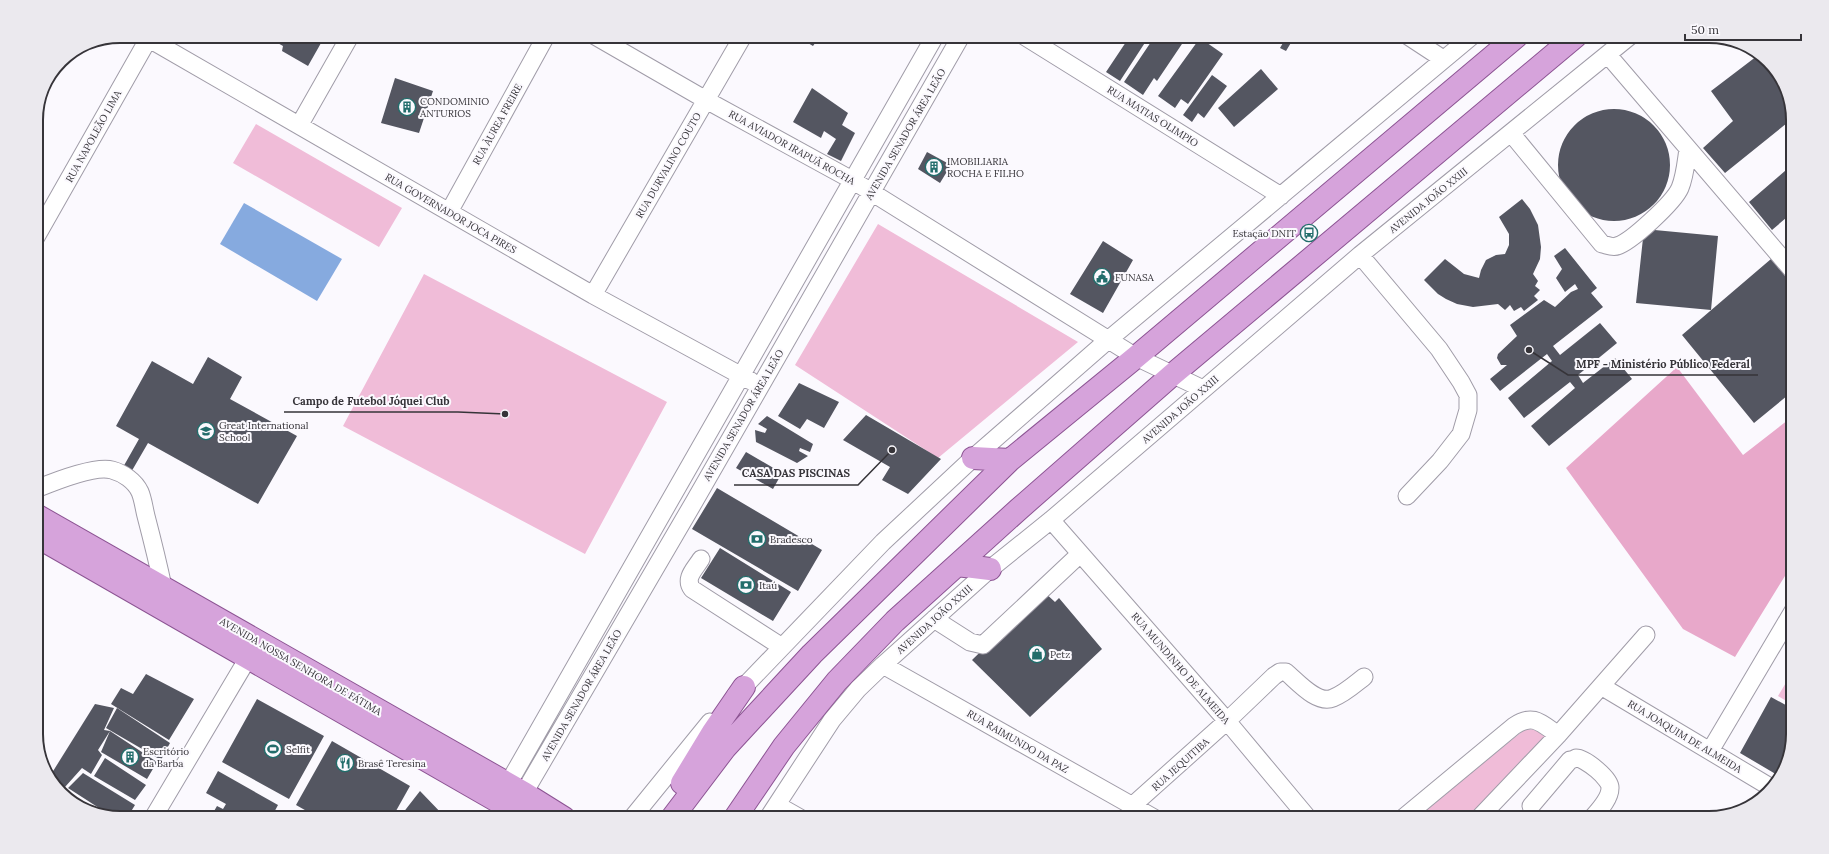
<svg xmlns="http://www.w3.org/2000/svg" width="1829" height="854" viewBox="0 0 1829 854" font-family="Lora,serif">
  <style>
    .green { fill: #f0bcd8 }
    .forest { fill: #e8a8ca }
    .water { fill: #86aadf }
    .building { fill: #545661 }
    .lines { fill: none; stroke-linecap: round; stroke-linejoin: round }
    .minor-casing { stroke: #a09ca8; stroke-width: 19 }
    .major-casing { stroke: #8c5493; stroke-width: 24 }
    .minor { stroke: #fff; stroke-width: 17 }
    .major { stroke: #d6a3db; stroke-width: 22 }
    .labels { text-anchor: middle; stroke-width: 4; stroke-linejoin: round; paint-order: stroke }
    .poi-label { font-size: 10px; fill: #363439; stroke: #fbf9fe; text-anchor: start }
    .street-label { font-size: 10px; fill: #363439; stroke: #fbf9fe }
    .rim { fill: none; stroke: #363439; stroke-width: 2 }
    .leader { fill: none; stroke: #363439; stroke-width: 1.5 }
    .callout-dot { fill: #363439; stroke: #fbf9fe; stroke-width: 1.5 }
    .callout-label { font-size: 11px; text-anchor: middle; font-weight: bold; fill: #363439; stroke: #fbf9fe; stroke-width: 4; stroke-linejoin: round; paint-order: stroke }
  </style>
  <rect width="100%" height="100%" fill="#fbf9fe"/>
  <path class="green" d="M 256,124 L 402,208 L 379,247 L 233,163 Z
    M 878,224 L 1078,342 L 938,458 L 795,365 Z
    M 424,274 L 667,402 L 585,554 L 343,426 Z
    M 1793,671 L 1793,705 L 1778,696 Z
    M 1537,729 L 1547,735 L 1470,818 L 1415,818 L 1524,730 Z"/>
  <path class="forest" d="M 1677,367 L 1743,455 L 1793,416 L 1793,563 L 1735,657 L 1683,629 L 1566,468 Z"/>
  <path class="water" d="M 244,203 L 342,259 L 317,301 L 220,244 Z"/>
  <path class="building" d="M 265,36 L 325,36 L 308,66 L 282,51 L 283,46 Z
    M 796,36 L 820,36 L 813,46 Z
    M 1130,36 L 1145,36 L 1148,38 L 1120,81 L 1106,72 Z
    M 1155,36 L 1183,36 L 1186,38 L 1157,81 L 1154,78 L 1143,95 L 1124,82 Z
    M 1287,36 L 1295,36 L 1286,51 L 1280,48 Z
    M 1200,38 L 1223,54 L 1188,104 L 1181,99 L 1175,108 L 1158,96 Z
    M 1757,56 L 1779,73 L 1793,115 L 1793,120 L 1792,119 L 1725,173 L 1703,148 L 1733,121 L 1711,91 Z
    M 1261,69 L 1278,89 L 1234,127 L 1218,108 Z
    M 1212,75 L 1227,86 L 1204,118 L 1198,113 L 1192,122 L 1183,115 Z
    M 395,78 L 433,91 L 419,133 L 381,123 Z
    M 812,88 L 848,113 L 842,125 L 855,133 L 841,161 L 827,154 L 836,139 L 824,131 L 821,138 L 793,122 Z
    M1558 165a56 56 0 1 1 112 0a56 56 0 1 1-112 0Z
    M 927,152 L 951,165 L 940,183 L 918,169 Z
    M 1793,164 L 1793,212 L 1772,230 L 1749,202 Z
    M 1522,199 L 1530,209 L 1538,225 L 1541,247 L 1540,259 L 1533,274 L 1538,281 L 1535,286 L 1540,290 L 1534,296 L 1538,300 L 1524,311 L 1521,307 L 1514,311 L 1510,305 L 1505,310 L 1498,304 L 1473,307 L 1457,304 L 1446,299 L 1438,294 L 1424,280 L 1445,259 L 1464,274 L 1479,278 L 1481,270 L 1486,260 L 1496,255 L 1505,254 L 1509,245 L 1509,234 L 1499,217 Z
    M 1644,229 L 1718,236 L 1711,310 L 1636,303 Z
    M 1103,241 L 1133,260 L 1103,313 L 1070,294 Z
    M 1565,248 L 1597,288 L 1591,293 L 1603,307 L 1553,346 L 1560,355 L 1600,323 L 1617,343 L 1578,375 L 1583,383 L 1615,358 L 1632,379 L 1549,446 L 1531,426 L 1575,388 L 1570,382 L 1524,418 L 1508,398 L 1552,361 L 1547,354 L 1500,391 L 1490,379 L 1507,365 L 1501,365 L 1497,358 L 1498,354 L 1517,336 L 1510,325 L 1544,300 L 1555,307 L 1571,292 L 1578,289 L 1575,284 L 1565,292 L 1556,278 L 1562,269 L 1554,256 Z
    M 1771,259 L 1793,285 L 1793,391 L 1754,423 L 1682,335 Z
    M 208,357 L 242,377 L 230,399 L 297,436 L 258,504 L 148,443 L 130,474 L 122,469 L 139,439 L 116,426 L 152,361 L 193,384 Z
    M 799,383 L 839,402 L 824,428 L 807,419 L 800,429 L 778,416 Z
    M 866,415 L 941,459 L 908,494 L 882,480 L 890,467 L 843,440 Z
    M 767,416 L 813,444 L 810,452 L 800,448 L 799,451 L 808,456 L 797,463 L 756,442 L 755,430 L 765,433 L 767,429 L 758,424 Z
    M 746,452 L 782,473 L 773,489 L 736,468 Z
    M 717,488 L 822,550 L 798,591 L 692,529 Z
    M 720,548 L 791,592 L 773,621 L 701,578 Z
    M 1043,591 L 1055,602 L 1059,598 L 1102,649 L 1030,717 L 972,660 Z
    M 146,674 L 194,699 L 169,740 L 111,704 L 121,688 L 133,694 Z
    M 1771,697 L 1793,709 L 1793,734 L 1787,766 L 1779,776 L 1740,753 Z
    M 257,699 L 324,736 L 289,799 L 222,762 Z
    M 95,704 L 114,708 L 104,730 L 110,731 L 98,750 L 102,755 L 91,774 L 82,768 L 65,787 L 51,780 L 50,776 Z
    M 117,708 L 170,743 L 161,760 L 106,728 Z
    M 110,731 L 157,762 L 147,779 L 101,752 Z
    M 332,741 L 410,786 L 392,818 L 319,818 L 296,805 Z
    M 105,758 L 146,785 L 135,800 L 94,776 Z
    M 218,771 L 278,805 L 271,818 L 210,818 L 217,806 L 223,809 L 226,804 L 206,793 Z
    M 83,773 L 135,805 L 127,818 L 113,817 L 68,788 Z
    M 420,791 L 446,818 L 399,818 Z"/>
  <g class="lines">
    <defs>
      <path id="minor" d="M 144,36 L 593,295 L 751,381
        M 595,36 L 706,100 L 852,180 L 1136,357 L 1203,389
        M 1024,36 L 1281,196
        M 1408,36 L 1443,59
        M 1608,55 L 1793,271
        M 300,124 L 350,36
        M 1511,133 L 1602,244 C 1607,245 1613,248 1617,246 C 1631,242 1674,202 1680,188 C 1685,176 1686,162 1688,149
        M 449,212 L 546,36
        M 36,237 L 150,36
        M 1360,255 L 1439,349 L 1461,382 L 1468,395 L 1468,410 L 1461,434 L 1440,461 L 1407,496
        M 593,295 L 743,36
        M 36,489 C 53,482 95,465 112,470 C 123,473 135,481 140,492 C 143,499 144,508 146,516 C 152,539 158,563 163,587
        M 1051,520 L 1227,721 L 1308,818
        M 701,559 C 695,569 684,578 692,589 L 782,647
        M 934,619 L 970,642 L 983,645 L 1080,554
        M 883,665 L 1154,818
        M 1601,686 L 1770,787
        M 735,696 L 883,542 L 973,458 L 1108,340 L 1472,36
        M 1710,751 L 1793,611
        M 508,784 L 935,36
        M 524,793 L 694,502 L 961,36
        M 777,805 L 800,818
        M 1132,806 L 1227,721 L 1274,676 L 1280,672 L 1286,672 C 1297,681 1317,705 1333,698 C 1344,694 1355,684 1364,677
        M 1531,806 L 1570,760 C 1572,760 1574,759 1576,758 C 1585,758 1611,779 1610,788 C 1610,799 1599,810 1592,818
        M 153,818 L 248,658
        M 632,818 L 710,722
        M 768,818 L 832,720 L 858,689 L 883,665 L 990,569 L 1051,520 L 1360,255 L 1630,36
        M 1403,818 L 1514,726 C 1533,713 1541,723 1558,735
        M 1479,818 L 1558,735 L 1646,635"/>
      <path id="major" d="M 973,458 L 1010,460
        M 36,515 L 524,793 L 564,818
        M 36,536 L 527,818
        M 957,565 L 990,569
        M 682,783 L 713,732 L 744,687
        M 672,818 L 725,748 L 812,654 L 1010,460 L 1136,357 L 1517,36
        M 735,818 L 784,746 L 837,681 L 895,621 L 1019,509 L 1172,375 L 1576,36"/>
    </defs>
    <use href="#minor" class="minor-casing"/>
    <use href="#major" class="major-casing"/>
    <use href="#minor" class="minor"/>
    <use href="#major" class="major"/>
  </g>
  <defs>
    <symbol id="building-ring" viewBox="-11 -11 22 22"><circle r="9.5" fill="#fbf9fe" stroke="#226d6b" stroke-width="1.5"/><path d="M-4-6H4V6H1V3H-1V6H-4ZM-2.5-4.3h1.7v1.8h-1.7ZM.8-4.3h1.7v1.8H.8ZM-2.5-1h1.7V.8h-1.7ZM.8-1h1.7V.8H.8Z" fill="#226d6b"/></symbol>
    <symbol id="bus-ring" viewBox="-11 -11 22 22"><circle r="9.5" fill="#fbf9fe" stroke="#226d6b" stroke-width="1.5"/><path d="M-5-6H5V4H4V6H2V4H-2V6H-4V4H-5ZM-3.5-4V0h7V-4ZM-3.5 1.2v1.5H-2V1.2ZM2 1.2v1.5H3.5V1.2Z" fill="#226d6b"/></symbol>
    <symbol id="civic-ring" viewBox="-11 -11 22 22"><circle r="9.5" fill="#fbf9fe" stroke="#226d6b" stroke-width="1.5"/><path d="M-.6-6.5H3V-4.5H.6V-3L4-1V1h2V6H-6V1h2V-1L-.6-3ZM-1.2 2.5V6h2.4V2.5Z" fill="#226d6b"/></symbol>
    <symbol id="school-ring" viewBox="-11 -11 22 22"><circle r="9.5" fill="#fbf9fe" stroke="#226d6b" stroke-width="1.5"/><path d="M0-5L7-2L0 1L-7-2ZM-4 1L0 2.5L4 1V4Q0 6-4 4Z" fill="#226d6b"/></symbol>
    <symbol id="bank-ring" viewBox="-11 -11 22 22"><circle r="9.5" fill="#fbf9fe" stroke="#226d6b" stroke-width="1.5"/><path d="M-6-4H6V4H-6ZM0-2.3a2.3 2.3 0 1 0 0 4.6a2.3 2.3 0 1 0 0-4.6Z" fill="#226d6b"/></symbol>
    <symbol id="shop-ring" viewBox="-11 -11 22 22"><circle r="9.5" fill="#fbf9fe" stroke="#226d6b" stroke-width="1.5"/><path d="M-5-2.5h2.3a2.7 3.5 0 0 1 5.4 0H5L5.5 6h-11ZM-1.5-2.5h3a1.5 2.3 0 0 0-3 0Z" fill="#226d6b"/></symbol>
    <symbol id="stadium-ring" viewBox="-11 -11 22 22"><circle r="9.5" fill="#fbf9fe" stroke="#226d6b" stroke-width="1.5"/><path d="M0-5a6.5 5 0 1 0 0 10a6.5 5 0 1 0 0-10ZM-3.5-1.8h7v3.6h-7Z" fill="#226d6b"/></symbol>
    <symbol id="restaurant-ring" viewBox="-11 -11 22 22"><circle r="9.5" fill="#fbf9fe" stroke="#226d6b" stroke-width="1.5"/><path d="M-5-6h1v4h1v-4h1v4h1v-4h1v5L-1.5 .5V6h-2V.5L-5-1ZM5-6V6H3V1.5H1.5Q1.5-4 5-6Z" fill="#226d6b"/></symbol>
  </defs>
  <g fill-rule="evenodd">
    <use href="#building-ring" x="397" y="97" width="20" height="20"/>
    <use href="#building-ring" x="924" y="157" width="20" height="20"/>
    <use href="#bus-ring" x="1299" y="223" width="20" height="20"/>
    <use href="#civic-ring" x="1092" y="267" width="20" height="20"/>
    <use href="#school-ring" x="196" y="421" width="20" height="20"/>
    <use href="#bank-ring" x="747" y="529" width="20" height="20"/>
    <use href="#bank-ring" x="736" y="575" width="20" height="20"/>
    <use href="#shop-ring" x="1027" y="644" width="20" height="20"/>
    <use href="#stadium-ring" x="263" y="739" width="20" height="20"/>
    <use href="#building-ring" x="120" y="747" width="20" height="20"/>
    <use href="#restaurant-ring" x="335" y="753" width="20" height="20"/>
  </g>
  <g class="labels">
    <g class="poi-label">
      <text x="420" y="105">CONDOMINIO<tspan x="420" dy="12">ANTURIOS</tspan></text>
      <text x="947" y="165">IMOBILIARIA<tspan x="947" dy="12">ROCHA E FILHO</tspan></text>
      <text x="1296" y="237" text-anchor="end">Estação DNIT</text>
      <text x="1115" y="281">FUNASA</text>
      <text x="219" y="429">Great International<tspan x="219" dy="12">School</tspan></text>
      <text x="770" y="543">Bradesco</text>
      <text x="759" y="589">Itaú</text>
      <text x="1050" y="658">Petz</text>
      <text x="286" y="753">Selfit</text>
      <text x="143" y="755">Escritório<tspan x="143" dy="12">da Barba</tspan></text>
      <text x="358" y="767">Brasê Teresina</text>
    </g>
    <g class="street-label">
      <text transform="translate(1153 116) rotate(32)" y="4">RUA MATIAS OLIMPIO</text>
      <text transform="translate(497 124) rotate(-61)" y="4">RUA ÀUREA FREIRE</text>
      <text transform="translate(905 134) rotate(-60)" y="4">AVENIDA SENADOR ÁREA LEÃO</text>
      <text transform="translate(93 136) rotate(-61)" y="4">RUA NAPOLEÃO LIMA</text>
      <text transform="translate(792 147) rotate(29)" y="4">RUA AVIADOR IRAPUÃ ROCHA</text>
      <text transform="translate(668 165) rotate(-60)" y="4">RUA DURVALINO COUTO</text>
      <text transform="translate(1428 200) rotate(-39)" y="4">AVENIDA JOÃO XXIII</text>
      <text transform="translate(451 213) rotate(30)" y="4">RUA GOVERNADOR JOCA PIRES</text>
      <text transform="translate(1180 409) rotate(-41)" y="4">AVENIDA JOÃO XXIII</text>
      <text transform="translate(743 415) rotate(-60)" y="4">AVENIDA SENADOR ÁREA LEÃO</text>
      <text transform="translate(934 619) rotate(-42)" y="4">AVENIDA JOÃO XXIII</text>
      <text transform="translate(301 666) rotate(30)" y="4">AVENIDA NOSSA SENHORA DE FÁTIMA</text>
      <text transform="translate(1181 668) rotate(49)" y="4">RUA MUNDINHO DE ALMEIDA</text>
      <text transform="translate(581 695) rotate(-60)" y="4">AVENIDA SENADOR ÁREA LEÃO</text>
      <text transform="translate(1685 736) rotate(31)" y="4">RUA JOAQUIM DE ALMEIDA</text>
      <text transform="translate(1018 741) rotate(30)" y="4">RUA RAIMUNDO DA PAZ</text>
      <text transform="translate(1180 764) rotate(-42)" y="4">RUA JEQUITIBA</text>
    </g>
  </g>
  <path d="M0 0H1829V854H0ZM120 43H1709A77 77 0 0 1 1786 120V734A77 77 0 0 1 1709 811H120A77 77 0 0 1 43 734V120A77 77 0 0 1 120 43Z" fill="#ebe9ee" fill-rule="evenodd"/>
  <path class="rim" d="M120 43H1709A77 77 0 0 1 1786 120V734A77 77 0 0 1 1709 811H120A77 77 0 0 1 43 734V120A77 77 0 0 1 120 43Z"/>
  <path class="leader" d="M1529 350L1568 375H1758M505 414L458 412H284M892 450L858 485H734"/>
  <g class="callout-dot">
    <circle cx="1529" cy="350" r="4"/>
    <circle cx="505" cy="414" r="4"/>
    <circle cx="892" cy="450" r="4"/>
  </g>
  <g class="callout-label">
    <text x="1663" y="368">MPF - Ministério Público Federal</text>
    <text x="371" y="405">Campo de Futebol Jóquei Club</text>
    <text x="796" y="477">CASA DAS PISCINAS</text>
  </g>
  <path d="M1685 34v6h116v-6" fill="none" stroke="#363439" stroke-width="2"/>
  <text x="1691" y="34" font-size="12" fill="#363439" stroke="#fbf9fe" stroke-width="3" paint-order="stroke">50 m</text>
</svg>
